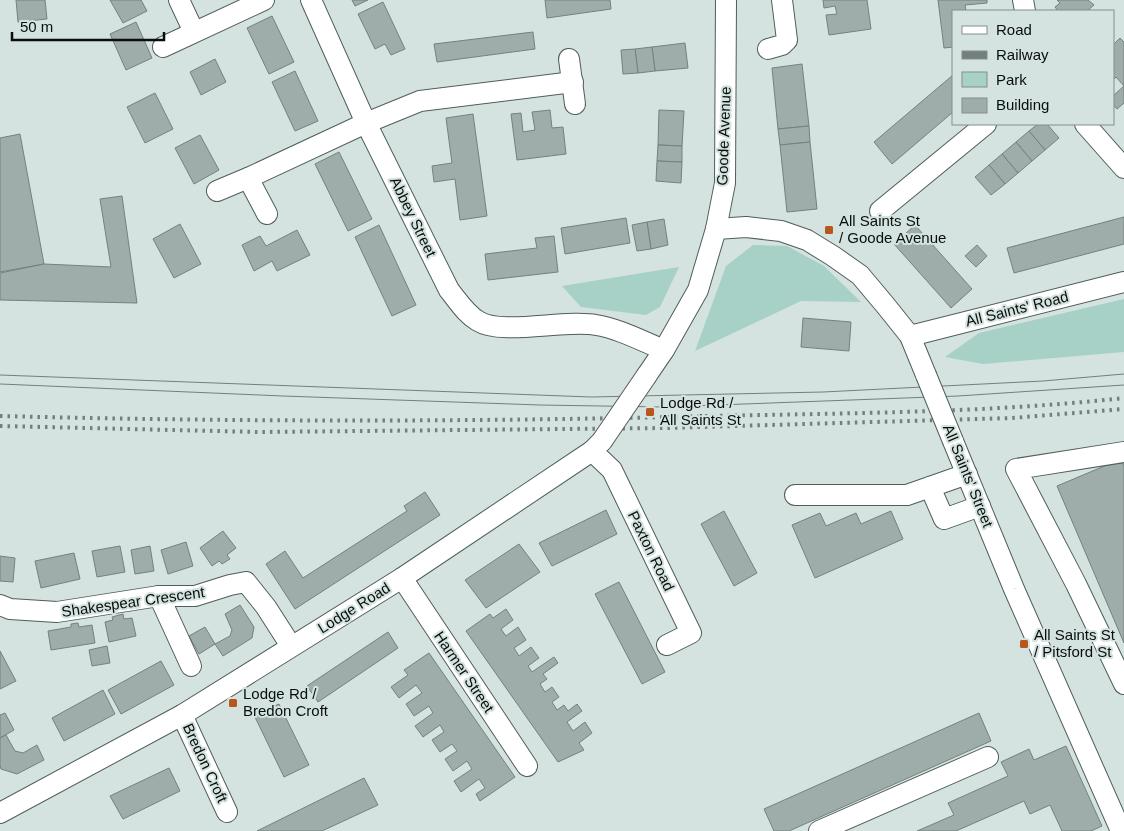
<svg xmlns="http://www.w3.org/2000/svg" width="1124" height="831" font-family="Helvetica,sans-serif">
<rect width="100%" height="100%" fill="#d4e3df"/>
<!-- green -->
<g fill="#a7d0c6">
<polygon points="753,245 787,246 824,266 861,302 801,301 695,351 726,266"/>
<polygon points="679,267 660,307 646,315 581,307 562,286"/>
<polygon points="1124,299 1124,352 983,364 945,357 979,333"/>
</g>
<!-- building -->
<g fill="#9fadaa" stroke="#74817e">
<polygon points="16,0 45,0 47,19 18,22"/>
<polygon points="110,0 141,0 147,11 123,23"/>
<polygon points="352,0 368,0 355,6"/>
<polygon points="545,0 610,0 611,9 547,18"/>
<polygon points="823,0 867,0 871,29 829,35 826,15 837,14 835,6 824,8"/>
<polygon points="938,0 987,0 987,3 965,5 966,11 953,11 953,47 944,48"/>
<polygon points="1057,0 1088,0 1094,5 1087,11 1058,11 1055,7 1060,3"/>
<polygon points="383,2 405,49 391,55 385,44 375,49 358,14"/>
<polygon points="272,16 294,62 269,74 247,28"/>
<polygon points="136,22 152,58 126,70 110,34"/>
<polygon points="533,32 535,49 437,62 434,44"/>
<polygon points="1120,38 1124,42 1124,103 1117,109 1113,104 1113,96 1124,86 1116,77 1113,80 1113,45"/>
<polygon points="685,43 688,68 655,71 652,47"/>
<polygon points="652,47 655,71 638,73 635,49"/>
<polygon points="635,49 638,73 623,74 621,50"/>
<polygon points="215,59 226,82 201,95 190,72"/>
<polygon points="802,64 809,126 778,129 772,68"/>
<polygon points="295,71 318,121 295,131 272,82"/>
<polygon points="953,75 953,112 892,164 874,142"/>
<polygon points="155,93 173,129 145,143 127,107"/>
<polygon points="550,110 552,128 563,127 566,154 517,160 511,114 521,113 523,132 535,130 532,112"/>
<polygon points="659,110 684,111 682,146 658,145"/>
<polygon points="473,114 487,216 460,220 455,179 434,182 432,166 452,163 446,118"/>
<polygon points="1038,124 1047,124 1059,138 1045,150 1029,131"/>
<polygon points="809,126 810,142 780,145 778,129"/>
<polygon points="1029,131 1045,150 1032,161 1016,142"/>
<polygon points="20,134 44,264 0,272 0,138"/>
<polygon points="200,135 219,170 194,184 175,148"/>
<polygon points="810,142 817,209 787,212 780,145"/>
<polygon points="1016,142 1032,161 1018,173 1002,154"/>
<polygon points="658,145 682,146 682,162 657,161"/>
<polygon points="339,152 372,219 348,231 315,164"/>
<polygon points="1002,154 1018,173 1005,184 989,165"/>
<polygon points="657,161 682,162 681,183 656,181"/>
<polygon points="989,165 1005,184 991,195 975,177"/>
<polygon points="122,196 137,303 0,300 0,273 44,264 111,267 100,199"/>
<polygon points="1124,217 1124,244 1014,273 1007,248"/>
<polygon points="626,218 630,243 565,254 561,228"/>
<polygon points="664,219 668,245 651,249 647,222"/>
<polygon points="647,222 651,249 637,251 632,225"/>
<polygon points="180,224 201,264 174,278 153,239"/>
<polygon points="379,225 416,305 392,316 355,237"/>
<polygon points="915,225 972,289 951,308 894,244"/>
<polygon points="297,230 310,255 277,271 272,261 254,271 242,245 260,236 266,246"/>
<polygon points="554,236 558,272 488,280 485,254 537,248 535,238"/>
<polygon points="977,245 987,256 976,267 965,256"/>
<polygon points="803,318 851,322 849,351 801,347"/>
<polygon points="1121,459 1124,466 1124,643 1057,486"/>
<polygon points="425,492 440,515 295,609 266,564 285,551 303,578 407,511 404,506"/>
<polygon points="606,510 617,534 552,566 539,543"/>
<polygon points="724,511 757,573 734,586 701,524"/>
<polygon points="891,511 903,539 815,578 792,525 820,513 826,526 856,513 861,524"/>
<polygon points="223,531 236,548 227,555 230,559 222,564 219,561 212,566 200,548"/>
<polygon points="186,542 193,566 168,574 161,550"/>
<polygon points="519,544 540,572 486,608 465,580"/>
<polygon points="120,546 125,572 97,577 92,551"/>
<polygon points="150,546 154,571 135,574 131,550"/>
<polygon points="74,553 80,579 41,588 35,561"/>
<polygon points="0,556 15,558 13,582 0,581"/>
<polygon points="619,582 665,672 642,684 595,594"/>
<polygon points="240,605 254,627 252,638 223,656 215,644 230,636 232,630 225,614"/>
<polygon points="506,609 513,620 501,629 506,636 518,627 526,640 514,648 519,656 531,647 539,658 528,666 532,672 554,657 558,663 543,674 547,679 540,684 545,692 552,687 559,697 552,702 557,710 564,705 568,711 577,704 582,711 567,722 573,731 585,722 592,733 579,743 584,750 558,762 466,631 490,614 493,618"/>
<polygon points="123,614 124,619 132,618 136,636 109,642 105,622 113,620 112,617"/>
<polygon points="78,623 79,627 92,625 95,643 51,650 48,631 71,627 71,624"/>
<polygon points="205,627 215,644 199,654 189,636"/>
<polygon points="388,632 398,648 318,702 307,686"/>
<polygon points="107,646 110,663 92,666 89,650"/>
<polygon points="0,651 16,681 0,689"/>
<polygon points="429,653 515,777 480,801 476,794 485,788 479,779 461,792 454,781 472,769 467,761 453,771 445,759 457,751 452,744 440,752 432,740 444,732 440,725 423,737 415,726 433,713 429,706 414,716 406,704 422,693 416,685 399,698 391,687 408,675 404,670"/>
<polygon points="161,661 174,685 121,714 108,690"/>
<polygon points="103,690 115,714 64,741 52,718"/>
<polygon points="279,704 309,765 284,777 254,715"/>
<polygon points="5,713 14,730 0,738 0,715"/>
<polygon points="979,713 991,741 789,831 774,831 764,809"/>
<polygon points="6,735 15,751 23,753 37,745 44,760 17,774 1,769 0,766 0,738"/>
<polygon points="1066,746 1102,826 1091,831 1062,831 1050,805 1030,814 1024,801 956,831 917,831 954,815 948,803 1008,776 1001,762 1029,749 1034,760"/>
<polygon points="169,768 180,791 123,819 110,796"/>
<polygon points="364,778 378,805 322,831 257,831"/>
</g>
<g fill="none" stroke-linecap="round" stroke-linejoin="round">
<!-- minor casing -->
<g stroke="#505d5a" stroke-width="22">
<g id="minor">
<polyline points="179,0 194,32"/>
<path d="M311 0 366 123 449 290C458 301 466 314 478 321 502 336 565 319 596 325 620 329 642 341 664 350"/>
<polyline points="1023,0 1025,11"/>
<polyline points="163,47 264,0"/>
<polyline points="768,49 782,45 787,40 782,0"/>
<polyline points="569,59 575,104"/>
<polyline points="1085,124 1124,168"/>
<polyline points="248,178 267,214"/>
<polyline points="217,191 248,178 366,123 420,101 573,82"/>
<polyline points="880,211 986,124"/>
<polyline points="716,229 746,227 781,231 807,240 833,256 860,275 886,306 910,336 926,375"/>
<polyline points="910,336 1124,282"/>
<polyline points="647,375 664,350 698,290 716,229 725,183 726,0"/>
<polyline points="953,441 1014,589 1121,831"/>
<polyline points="592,451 612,470 691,633 667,645"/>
<polyline points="1124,452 1016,469 1076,584 1124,684"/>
<polyline points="930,487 944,519 980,506"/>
<polyline points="795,495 907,495 967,474"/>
<polyline points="402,578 527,766"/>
<polyline points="159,596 191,666"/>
<polyline points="0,605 10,609 57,612 159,596 195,596 230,585 246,582 266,607 291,646"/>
<polyline points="182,715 227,812"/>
<polyline points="0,813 182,715 402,578 592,451 602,441"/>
<polyline points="819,831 988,757"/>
</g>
</g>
<!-- minor -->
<use href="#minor" stroke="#fff" stroke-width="20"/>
<!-- tram -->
<g stroke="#747e7c" stroke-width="1">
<polyline points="0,375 591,397 823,392 1043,381 1124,374"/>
<polyline points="0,384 283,396 540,405 664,407 958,396 1124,385"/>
</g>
<!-- rail -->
<g stroke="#747e7c" stroke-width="4" stroke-dasharray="2.5 5" stroke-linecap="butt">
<path d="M0 416C237 422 475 422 712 416 849 413 987 413 1124 398"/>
<polyline points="0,426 259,432 666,428 1012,418 1124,409"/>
</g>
<!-- minor-bridge casing -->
<g stroke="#505d5a" stroke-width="22" stroke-linecap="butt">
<g id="minor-bridge">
<polyline points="926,375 953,441"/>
<polyline points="602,441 647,375"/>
</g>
</g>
<!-- minor-bridge -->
<use href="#minor-bridge" stroke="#fff" stroke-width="20"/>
</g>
<!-- markers -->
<g fill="#b9561d" stroke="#d4e3df" stroke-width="2">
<rect x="824" y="225" width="10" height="10" rx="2.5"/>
<rect x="645" y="407" width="10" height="10" rx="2.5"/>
<rect x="1019" y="639" width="10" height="10" rx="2.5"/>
<rect x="228" y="698" width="10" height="10" rx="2.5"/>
</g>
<g text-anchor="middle" stroke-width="4" stroke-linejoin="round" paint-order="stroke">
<!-- street labels -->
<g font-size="15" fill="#090e0d" stroke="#d4e3df">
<text transform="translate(724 136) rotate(-88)" y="5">Goode Avenue</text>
<text transform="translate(413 217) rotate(64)" y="5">Abbey Street</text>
<text transform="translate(1017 309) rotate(-14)" y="5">All Saints' Road</text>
<text transform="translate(968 476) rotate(68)" y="5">All Saints' Street</text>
<text transform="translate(651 551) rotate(64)" y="5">Paxton Road</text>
<text transform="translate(133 602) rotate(-8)" y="5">Shakespear Crescent</text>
<text transform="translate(354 608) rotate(-32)" y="5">Lodge Road</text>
<text transform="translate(464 672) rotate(56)" y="5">Harmer Street</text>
<text transform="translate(205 763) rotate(65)" y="5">Bredon Croft</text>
</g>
<!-- poi labels -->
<g font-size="15" fill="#090e0d" stroke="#d4e3df" text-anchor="start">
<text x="839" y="226">All Saints St<tspan x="839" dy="17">/ Goode Avenue</tspan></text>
<text x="660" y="408">Lodge Rd /<tspan x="660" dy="17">All Saints St</tspan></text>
<text x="1034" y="640">All Saints St<tspan x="1034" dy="17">/ Pitsford St</tspan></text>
<text x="243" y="699">Lodge Rd /<tspan x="243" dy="17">Bredon Croft</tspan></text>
</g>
</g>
<!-- legend -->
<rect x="952" y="10" width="162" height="115" fill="#d4e3df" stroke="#838e8b"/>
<rect x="962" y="26" width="25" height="8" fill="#ffffff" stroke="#838e8b"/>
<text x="996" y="35" font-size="15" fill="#090e0d">Road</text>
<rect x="962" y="51" width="25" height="8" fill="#747e7c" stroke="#838e8b"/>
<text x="996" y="60" font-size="15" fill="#090e0d">Railway</text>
<rect x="962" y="72" width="25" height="15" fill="#a7d0c6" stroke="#838e8b"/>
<text x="996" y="85" font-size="15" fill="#090e0d">Park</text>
<rect x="962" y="98" width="25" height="15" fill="#9fadaa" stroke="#838e8b"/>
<text x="996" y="110" font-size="15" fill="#090e0d">Building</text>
<!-- scale -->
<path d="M12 32v8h152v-8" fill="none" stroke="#090e0d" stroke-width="2.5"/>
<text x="20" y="32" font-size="15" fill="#090e0d" stroke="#d4e3df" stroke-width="4" paint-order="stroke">50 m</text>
</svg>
